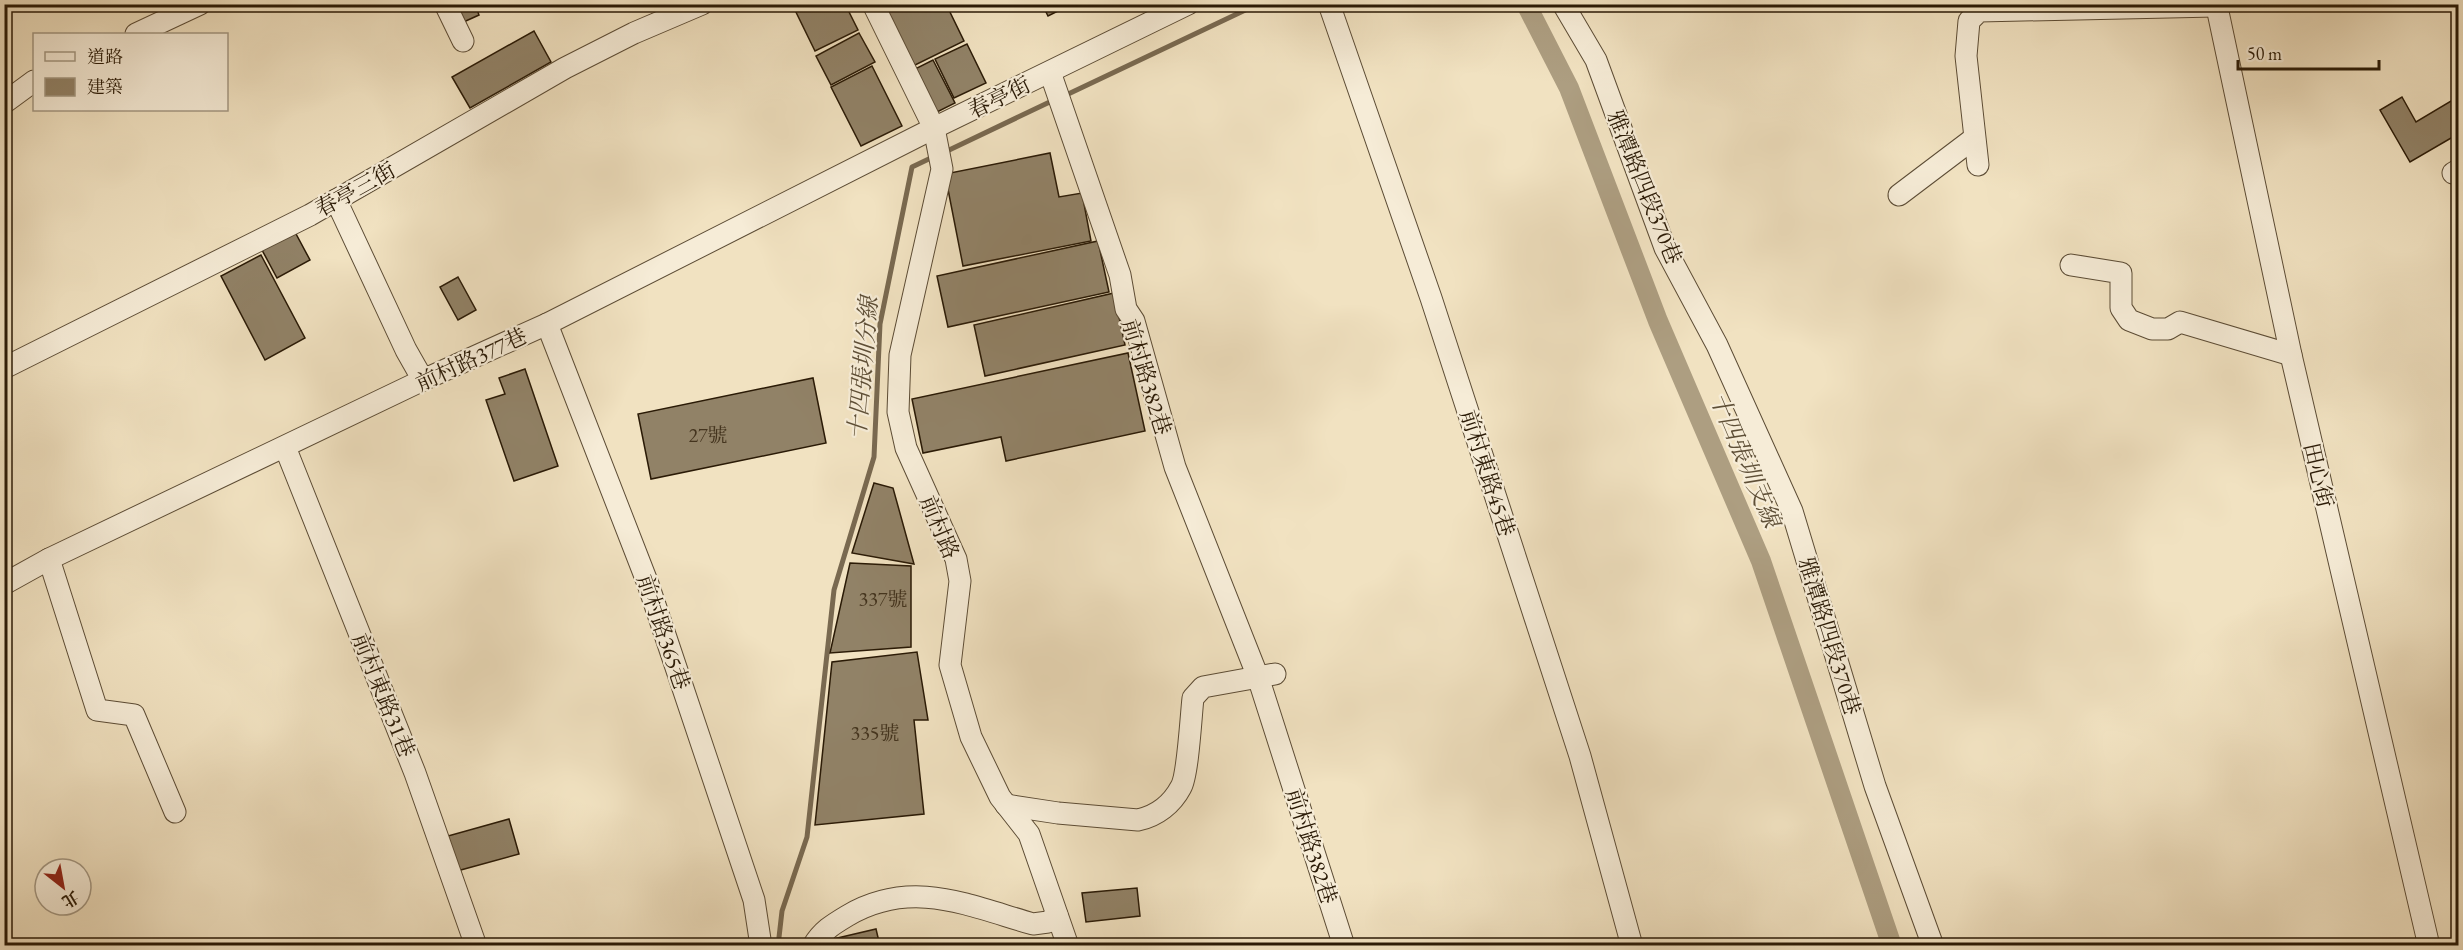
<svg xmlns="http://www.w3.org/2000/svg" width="2463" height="950" font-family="'EB Garamond','Noto Serif TC',serif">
<rect width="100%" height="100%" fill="#f1e2c1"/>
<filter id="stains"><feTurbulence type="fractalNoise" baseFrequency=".00333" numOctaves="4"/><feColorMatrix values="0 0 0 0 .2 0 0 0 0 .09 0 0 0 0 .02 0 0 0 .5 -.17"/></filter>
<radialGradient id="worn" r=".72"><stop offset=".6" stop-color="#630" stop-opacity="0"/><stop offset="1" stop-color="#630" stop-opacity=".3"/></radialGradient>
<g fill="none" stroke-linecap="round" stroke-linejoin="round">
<!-- stream -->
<g stroke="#796950" stroke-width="5">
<polyline points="1064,96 1258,4"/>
<polyline points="945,152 1056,99"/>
<polyline points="778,946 782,911 807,837 834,590 874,457 880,324 912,167 933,157"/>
</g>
<!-- canal -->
<polyline stroke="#ad9e81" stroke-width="20" points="1526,4 1569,88 1658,321 1761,561 1892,946"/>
</g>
<!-- building -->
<g fill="#918267" stroke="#2a1a06" stroke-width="1.5">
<polygon points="448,4 475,4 479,15 457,25"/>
<polygon points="792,4 845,4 858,30 815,51"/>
<polygon points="880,4 946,4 964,41 911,67"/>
<polygon points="1042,4 1072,4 1048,16"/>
<polygon points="534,31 551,62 470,108 452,77"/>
<polygon points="859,33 875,62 831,85 816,56"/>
<polygon points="967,44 986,83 954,98 935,59"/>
<polygon points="933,60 955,103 937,112 915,69"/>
<polygon points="872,66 902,126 861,146 831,87"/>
<polygon points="2402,97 2416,122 2456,98 2458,102 2458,134 2410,162 2380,110"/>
<polygon points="1050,153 1059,197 1082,193 1091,241 963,266 945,174"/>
<polygon points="295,232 310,260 277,278 262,250"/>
<polygon points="1098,241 1109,292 948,327 937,276"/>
<polygon points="261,255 305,338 265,360 221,276"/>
<polygon points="458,277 476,310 458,320 440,287"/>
<polygon points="1114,293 1125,345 985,376 974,325"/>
<polygon points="1128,353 1145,431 1006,461 1001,437 923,453 912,399"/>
<polygon points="525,369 558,466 514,481 486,400 505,394 499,378"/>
<polygon points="813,378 826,443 651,479 638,414"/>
<polygon points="874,483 893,488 914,564 852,553"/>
<polygon points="850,563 911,566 911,647 830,653"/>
<polygon points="917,652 928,720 914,720 924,814 815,825 832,662"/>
<polygon points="509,819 519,854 457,871 448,836"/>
<polygon points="1137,888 1140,916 1086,922 1082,893"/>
<polygon points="876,929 880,946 817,946 816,943"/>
</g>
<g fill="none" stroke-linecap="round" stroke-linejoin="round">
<!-- minor casing -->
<g stroke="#5c4c35" stroke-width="23">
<g id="minor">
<polyline points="445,4 463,41"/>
<polyline points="873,4 934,128 942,169 900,355 898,412 906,448 956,559 960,581 950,665 971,737 1000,797 1029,834 1068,946"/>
<polyline points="1329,4 1431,298 1580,756 1632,946"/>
<polyline points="1563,4 1596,60 1665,248 1717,345 1792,511 1875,786 1933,946"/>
<polyline points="2214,4 2218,12 2291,355 2429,946"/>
<polyline points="136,34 200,4"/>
<polyline points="1050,72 1120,275 1126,309 1134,321 1175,467 1258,677 1344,946"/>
<polyline points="4,103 34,81"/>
<polyline points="1978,165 1966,56 1969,21 1979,11 2215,6"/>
<polyline points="2453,173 2458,170"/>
<polyline points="1899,195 1973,139"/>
<polyline points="336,200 406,350 423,380"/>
<polyline points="2071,265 2121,273 2121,308 2129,320 2152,329 2168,329 2180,322 2291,355"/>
<polyline points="547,324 648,584 754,900 761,946"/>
<polyline points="4,368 310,215 565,68 634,33 702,4"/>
<polyline points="285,447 415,773 476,946"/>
<polyline points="49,559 97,710 134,715 175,812"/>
<polyline points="4,584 49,559 423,380 547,324 934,128 1188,4"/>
<path d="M1006 805 1058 813 1138 820C1157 816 1172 804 1181 787 1188 775 1191 715 1193 698L1203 687 1275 674"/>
<path d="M813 946C822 931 832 925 847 916 911 878 967 905 1033 924L1048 922 1057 915"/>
</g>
</g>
<!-- minor -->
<use href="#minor" stroke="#f6ecd7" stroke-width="21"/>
</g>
<g text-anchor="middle" stroke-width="4.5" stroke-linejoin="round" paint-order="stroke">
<!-- number labels -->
<g font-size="20" fill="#44341e">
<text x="708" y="442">27號</text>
<text x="883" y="606">337號</text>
<text x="875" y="740">335號</text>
</g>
<!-- street labels -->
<g font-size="22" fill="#2a1a06" stroke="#f6ecd7">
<text transform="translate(999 97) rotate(-26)" y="8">春亭街</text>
<text transform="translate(1645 187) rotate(68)" y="8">雅潭路四段370巷</text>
<text transform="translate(355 189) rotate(-29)" y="8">春亭三街</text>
<text transform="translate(471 359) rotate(-25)" y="8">前村路377巷</text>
<text transform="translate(1147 377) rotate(73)" y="8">前村路382巷</text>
<text transform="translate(1488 473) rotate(72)" y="8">前村東路45巷</text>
<text transform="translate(2319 475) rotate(77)" y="8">田心街</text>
<text transform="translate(940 527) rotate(67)" y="8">前村路</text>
<text transform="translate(664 632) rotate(71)" y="8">前村路365巷</text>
<text transform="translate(1830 636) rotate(73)" y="8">雅潭路四段370巷</text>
<text transform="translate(384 695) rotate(68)" y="8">前村東路31巷</text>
<text transform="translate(1312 846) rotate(72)" y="8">前村路382巷</text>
</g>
<!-- water labels -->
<g font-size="24" font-style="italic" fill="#5e4f37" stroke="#f6ecd7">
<text transform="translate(863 368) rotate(-85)" y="8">十四張圳分線</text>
<text transform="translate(1745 460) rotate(67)" y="8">十四張圳支線</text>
</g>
</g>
<!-- margin -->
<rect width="2463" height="950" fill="none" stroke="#f1e2c1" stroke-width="24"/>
<rect x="6" y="6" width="2451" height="938" fill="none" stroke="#2a1a06" stroke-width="3"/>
<rect x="12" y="12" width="2439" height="926" fill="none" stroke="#2a1a06" stroke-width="1.5"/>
<!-- legend -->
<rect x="33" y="33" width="195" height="78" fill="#f6ecd7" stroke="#a49883" stroke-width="1.5"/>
<rect x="45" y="52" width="30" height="9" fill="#f6ecd7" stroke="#a49883" stroke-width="1.5"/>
<text x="87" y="63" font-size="18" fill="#2a1a06">道路</text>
<rect x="45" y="78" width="30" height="18" fill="#918267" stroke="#a49883" stroke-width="1.5"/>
<text x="87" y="93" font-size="18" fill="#2a1a06">建築</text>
<!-- north arrow -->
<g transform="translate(63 887) rotate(149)"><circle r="28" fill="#f6ecd7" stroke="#a49883" stroke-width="1.5"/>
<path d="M0-4.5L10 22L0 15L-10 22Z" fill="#8f2418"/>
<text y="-9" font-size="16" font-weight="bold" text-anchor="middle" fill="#2a1a06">北</text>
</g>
<!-- scale -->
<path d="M2238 60v9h141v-9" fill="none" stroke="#2a1a06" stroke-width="3"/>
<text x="2247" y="60" font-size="18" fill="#2a1a06" stroke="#f6ecd7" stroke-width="4.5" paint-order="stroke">50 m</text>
<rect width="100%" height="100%" filter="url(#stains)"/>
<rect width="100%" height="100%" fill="url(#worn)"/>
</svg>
